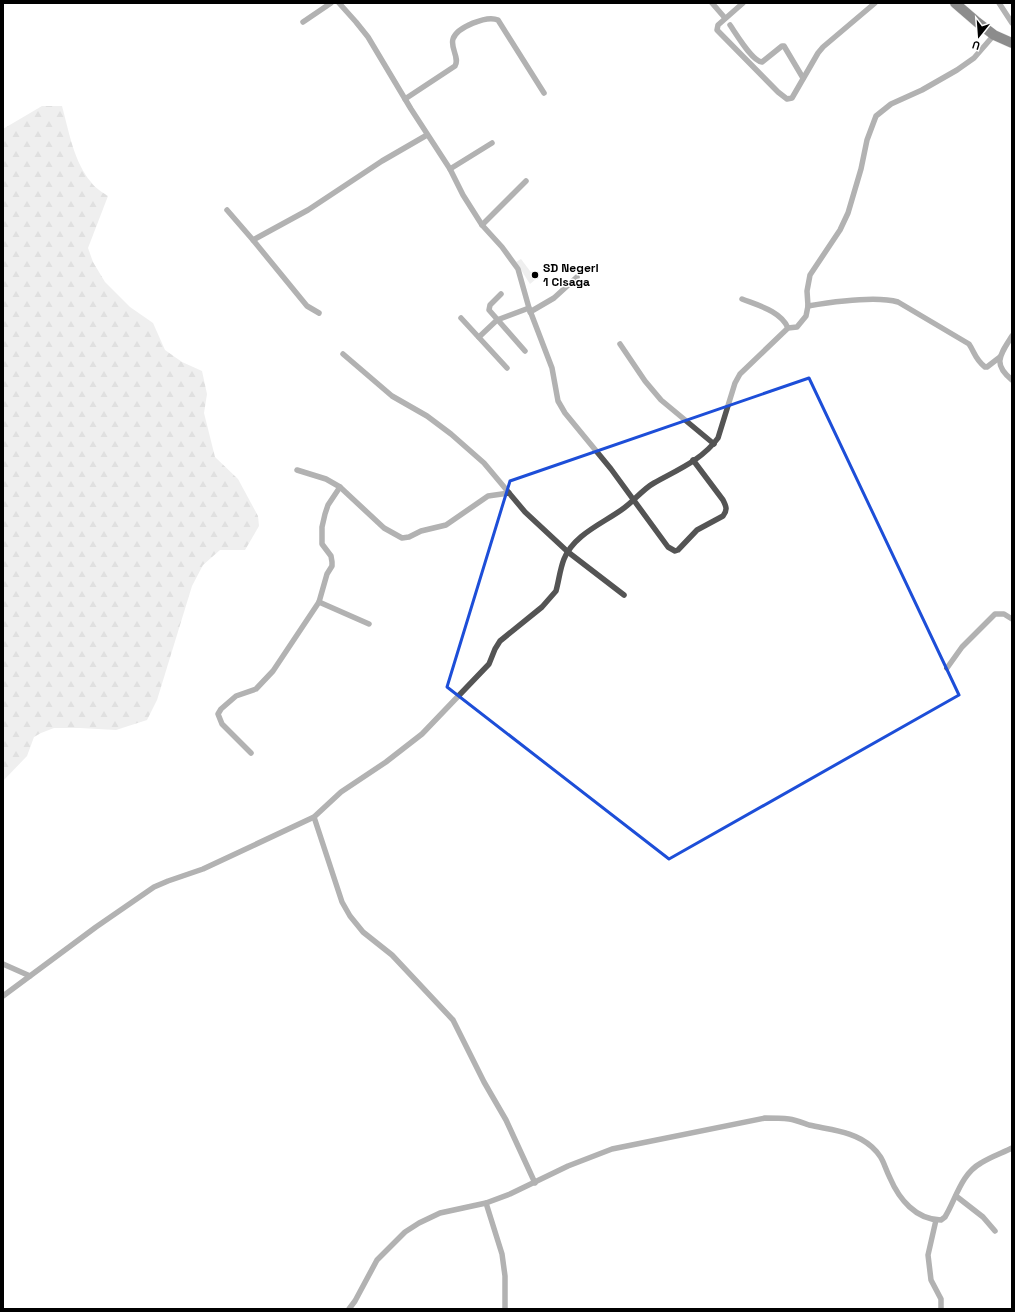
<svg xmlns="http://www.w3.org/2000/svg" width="1015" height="1312" font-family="'Space Grotesk',sans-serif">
<defs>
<pattern id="forest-firs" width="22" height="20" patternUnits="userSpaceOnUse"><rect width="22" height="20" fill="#dbdbdb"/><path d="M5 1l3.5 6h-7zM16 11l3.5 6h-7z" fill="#bababa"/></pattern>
</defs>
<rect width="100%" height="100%" fill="#fff"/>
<!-- forest -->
<path fill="url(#forest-firs)" d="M42 106H62C69 132 74 162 91 182 95 188 102 192 108 196L88 248 93 262 105 282 130 307 153 323 165 350 182 362 202 371 207 394 204 413 215 457 238 479 258 516 259 526 245 550H220L203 565 192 586 157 700 147 720 116 730 80 728H54L41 733 34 737 27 756 3 781V129Z"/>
<!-- garden -->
<polygon fill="#dbdbdb" points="521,259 536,279 530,284 516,262"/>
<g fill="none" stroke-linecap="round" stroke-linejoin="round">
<!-- highway casing -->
<g stroke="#dbdbdb" stroke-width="11">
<polyline id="highway" points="955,3 977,22 994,35 1012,43"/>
</g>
<!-- street -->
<g stroke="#545454" stroke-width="5.5">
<path d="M339 3 356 22 368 37 411 109 450 169 463 195 482 225 502 247 518 269 529 308 552 368 558 401 565 413 611 469 668 547 675 551 678 550 697 530 723 516C728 510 726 506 723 500L693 460"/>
<polyline points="712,3 725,18"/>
<polyline points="743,3 718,25 717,30 778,92 787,99 792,98 818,53 823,47 875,3"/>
<polyline points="999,3 1012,23"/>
<polyline points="303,22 331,3"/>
<path d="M730 25C737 35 752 61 762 62L782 46H784L803 78"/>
<path d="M405 99 455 66C460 58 450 48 453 39 457 27 487 15 498 20L544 93"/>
<polyline points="450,169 492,143"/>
<polyline points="227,210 253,240 307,306 319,313"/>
<polyline points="482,225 526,181"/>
<polyline points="253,240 308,210 382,161 427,135"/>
<polyline points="501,294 490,305 489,310 525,351"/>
<path d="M742 299C757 305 781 311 788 328"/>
<path d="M808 306C832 302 877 296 898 302L969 344C975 353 975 359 985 367H987L1000 357"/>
<polyline points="530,312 554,298 577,277"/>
<polyline points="461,318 507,368"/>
<path d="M1012 336C1000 355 992 364 1012 380"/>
<polyline points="479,337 497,320 529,308"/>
<polyline points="620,344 645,381 661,400 714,444"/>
<polyline points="343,354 392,396 427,416 451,434 484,463 525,512 568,552 624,595"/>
<polyline points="297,470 326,479 340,487 384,528 402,538 409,537 421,531 446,525 488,496 509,493"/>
<polyline points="340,487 328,505 325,514 322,527 322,544 331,556 332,562 332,566 327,574 319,602 369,624"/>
<polyline points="947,668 962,647 995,614 1004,614 1012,619"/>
<polyline points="251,753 222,724 218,714 221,709 236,696 256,689 273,671 319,602"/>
<polyline points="314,817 342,902 350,916 363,932 392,955 453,1020 484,1082 506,1120 535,1183"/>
<polyline points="3,964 30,976"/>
<path d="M3 996 96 927 154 887 168 881 203 869 314 817 341 792 386 762 422 734 489 664 495 649 500 641 542 607 556 591C559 580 560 569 564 559 574 534 604 523 624 508 634 501 643 489 654 483 677 470 702 460 718 438L735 383 740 374 788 328 797 327 806 316 808 306 807 291 810 275 840 230 848 213 861 169 867 140 876 116 891 104 922 90 957 70 974 58 994 35"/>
<polyline points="956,1196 983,1217 995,1231"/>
<polyline points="486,1203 502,1254 505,1276 505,1309"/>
<polyline points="936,1220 928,1255 931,1280 941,1299 941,1309"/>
<path d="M349 1309 355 1301 377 1260 405 1232 419 1223 440 1213 486 1203 510 1194 568 1166 612 1149 765 1118C773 1118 781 1118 789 1119 796 1120 803 1123 809 1125 830 1130 855 1131 872 1147 884 1158 883 1164 890 1178 899 1199 916 1220 941 1220L945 1217C956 1199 961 1174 981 1163 990 1157 1002 1153 1012 1148"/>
</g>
<!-- highway -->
<use href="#highway" stroke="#000" stroke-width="10"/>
</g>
<!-- marked area -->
<path d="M0 0H1015V1312H0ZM809 378 959 695 669 859 447 687 510 481Z" fill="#fff" fill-opacity=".55" fill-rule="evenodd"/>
<path fill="none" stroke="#1d4ed8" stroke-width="3" stroke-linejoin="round" d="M809 378 959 695 669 859 447 687 510 481Z"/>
<!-- markers -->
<circle fill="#000" stroke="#fff" stroke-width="1.5" cx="535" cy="275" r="4"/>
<g text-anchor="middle" stroke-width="3" stroke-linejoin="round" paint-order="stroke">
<!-- poi labels -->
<g font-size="12" font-weight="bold" fill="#000" stroke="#fff" text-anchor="start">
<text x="543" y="272">SD Negeri<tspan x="543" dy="14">1 Cisaga</tspan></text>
</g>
</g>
<!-- border -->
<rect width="1015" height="1312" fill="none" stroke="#000000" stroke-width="8"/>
<!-- north arrow -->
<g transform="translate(979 36) rotate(197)" stroke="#ffffff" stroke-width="3" paint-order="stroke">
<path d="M0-3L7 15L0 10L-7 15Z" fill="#000000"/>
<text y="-6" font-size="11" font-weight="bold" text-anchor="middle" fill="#000000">U</text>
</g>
</svg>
